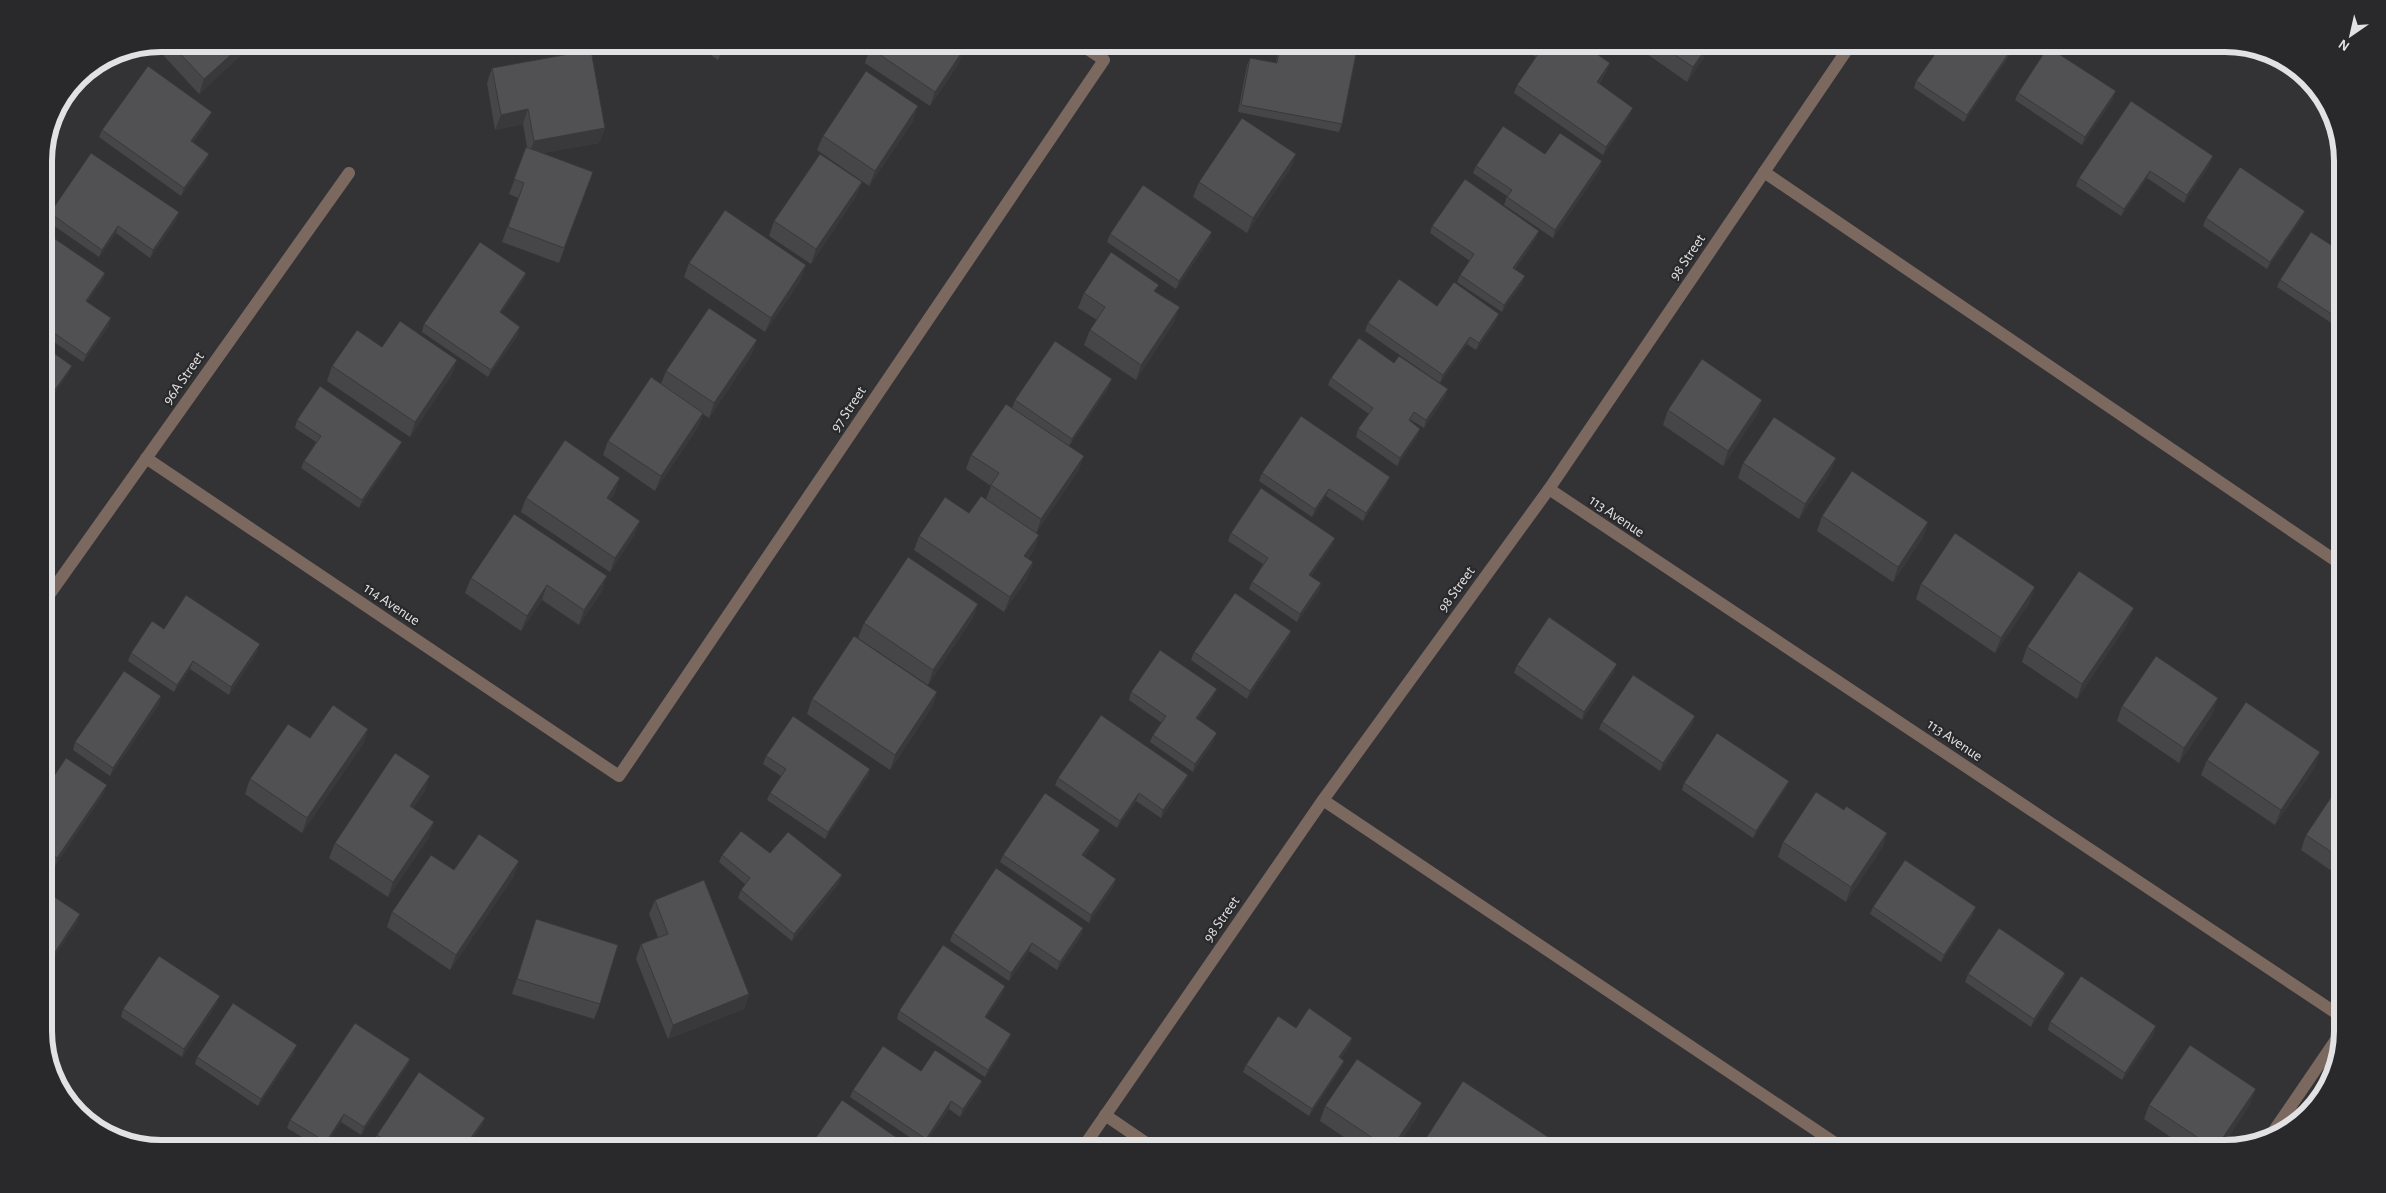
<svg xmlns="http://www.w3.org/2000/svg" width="2386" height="1193" font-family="'Alegreya Sans',sans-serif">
<rect width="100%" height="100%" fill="#333336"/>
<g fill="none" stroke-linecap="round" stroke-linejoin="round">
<!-- minor -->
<g stroke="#7b695f" stroke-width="12">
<polyline points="1764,172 2342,565"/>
<polyline points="146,458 619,776 1104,60 1080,44"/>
<polyline points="1549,489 2342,1017"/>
<polyline points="44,602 349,173"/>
<polyline points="1323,800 1844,1149"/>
<polyline points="1105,1115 1155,1149"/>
<polyline points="93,1123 116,1139"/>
<polyline points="2271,1135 2342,1031"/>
<polyline points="1082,1149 1323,800 1549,489 1851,44"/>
</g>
</g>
<!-- wall -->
<g fill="#464648">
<polygon points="161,44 253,44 199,94 154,45"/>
<polygon points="695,44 729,44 718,60"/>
<polygon points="1279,44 1358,44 1342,124 1339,132 1238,112 1247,65 1250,58 1276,63"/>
<polygon points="1527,44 1582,44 1607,71 1599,84 1630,115 1603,155 1514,93 1517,85 1536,57 1525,50"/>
<polygon points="1642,44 1713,44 1687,82 1640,49"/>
<polygon points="870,48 959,63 930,106 865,63"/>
<polygon points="2013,50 1964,122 1914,88 1916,81"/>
<polygon points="492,68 605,128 599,143 543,153 593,172 559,263 502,242 518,198 509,194 527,147 523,124 495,130 487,83"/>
<polygon points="2018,93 2113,99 2082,145 2015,100"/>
<polygon points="209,120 193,142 209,154 206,161 181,196 99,137 102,130"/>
<polygon points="913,121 869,186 817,150 823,136"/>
<polygon points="1296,154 1290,169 1247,233 1193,197 1199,182"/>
<polygon points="1545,154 1600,169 1553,238 1504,205 1507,196 1473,173 1476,166"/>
<polygon points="2210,164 2184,203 2147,178 2121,216 2076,186 2079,178"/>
<polygon points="862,182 856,196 811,264 769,236 774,221"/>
<polygon points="179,212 176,220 150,258 116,233 99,257 47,221 50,213"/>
<polygon points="2206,218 2302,218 2267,269 2203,226"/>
<polygon points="1432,226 1539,231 1536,238 1515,269 1525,276 1522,283 1502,312 1457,282 1460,275 1470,261 1430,233"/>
<polygon points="44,233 105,273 102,281 87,302 109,326 83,362 44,335"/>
<polygon points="1110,234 1210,239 1176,289 1107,242"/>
<polygon points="2342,252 2342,330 2277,287 2280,280"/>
<polygon points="689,263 801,280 765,332 684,277"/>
<polygon points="526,273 523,281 501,313 518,335 488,377 422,332 424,324"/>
<polygon points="1156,292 1174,322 1136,380 1084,345 1090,330 1097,320 1078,308 1084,293"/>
<polygon points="1496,322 1476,350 1467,344 1440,383 1365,331 1368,323"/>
<polygon points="757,340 751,355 709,418 703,414 698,427 655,491 603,455 608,441 661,384 666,371"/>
<polygon points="382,347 457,360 452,374 410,437 327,381 332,366"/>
<polygon points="1394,363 1448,389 1445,397 1424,428 1411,420 1410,421 1420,429 1417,436 1397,466 1356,437 1358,429 1369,414 1328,385 1331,378"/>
<polygon points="1109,387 1069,446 1084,456 1078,471 1036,533 1039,535 1034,550 1028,559 1033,562 1028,577 1004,612 914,550 919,536 969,513 986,499 991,486 966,469 971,455 1012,408 1015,400"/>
<polygon points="1762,400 1757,414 1723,466 1663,425 1668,410"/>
<polygon points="297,420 399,449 359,508 301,468 304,461 316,442 295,428"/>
<polygon points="1836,458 1830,473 1799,519 1738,478 1743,463"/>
<polygon points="1262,473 1387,484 1363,521 1326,496 1312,517 1259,481"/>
<polygon points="615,493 610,500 640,521 634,535 610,572 521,512 526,498"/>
<polygon points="1822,516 1928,522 1923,537 1893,582 1817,531"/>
<polygon points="1231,533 1335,538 1332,545 1311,576 1321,583 1319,591 1297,622 1249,589 1252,582 1263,564 1228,541"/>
<polygon points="471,578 602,591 579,625 542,600 521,631 465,593"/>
<polygon points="1921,584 2030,602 1995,653 1916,599"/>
<polygon points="978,604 972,619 928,685 858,638 864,623"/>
<polygon points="2128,623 2077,699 2022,662 2027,647"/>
<polygon points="164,629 257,652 229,695 190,669 174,692 128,661 131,653"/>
<polygon points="1291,631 1288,639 1247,699 1191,660 1194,652"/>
<polygon points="1517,665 1614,672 1582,720 1514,673"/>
<polygon points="937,692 932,707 890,770 807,714 812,699"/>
<polygon points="1131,692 1214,696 1198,719 1214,740 1193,772 1150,742 1153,735 1162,723 1129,700"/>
<polygon points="161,696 159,704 110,776 73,750 75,742"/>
<polygon points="2122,706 2213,713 2179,763 2117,721"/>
<polygon points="1695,716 1692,724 1660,771 1599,729 1602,722"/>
<polygon points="368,729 363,744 302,833 245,794 250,779 310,738"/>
<polygon points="766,756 870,769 868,776 825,839 767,800 770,793 781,776 763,764"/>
<polygon points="2207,760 2315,767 2275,825 2201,775"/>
<polygon points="1058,778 1185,782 1161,818 1136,801 1117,828 1055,785"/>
<polygon points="1789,781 1786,788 1753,838 1682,790 1684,783"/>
<polygon points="2342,781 2342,878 2301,850 2306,835"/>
<polygon points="44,791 104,793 55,866 44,859"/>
<polygon points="425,791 413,808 429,837 388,897 329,858 335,843"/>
<polygon points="1844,810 1887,833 1882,848 1846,902 1778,857 1783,842"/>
<polygon points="1100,830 1097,838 1084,857 1116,879 1113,887 1089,923 1000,862 1003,855"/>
<polygon points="722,855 839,883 792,941 738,898 741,890 745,884 719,862"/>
<polygon points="454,870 514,876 450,970 387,927 392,912"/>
<polygon points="655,900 749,994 744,1009 668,1039 636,959 641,944 658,937 649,914"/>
<polygon points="1873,907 1973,915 1941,962 1870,914"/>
<polygon points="536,919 600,1004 594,1019 512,994"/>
<polygon points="1083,928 1081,936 1057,970 1029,951 1009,981 950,941 953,933"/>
<polygon points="2065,973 2063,980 2031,1027 1965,982 1968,974"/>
<polygon points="1005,986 1002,994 986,1018 1008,1042 985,1077 897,1019 899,1011"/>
<polygon points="217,1003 182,1057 121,1017 123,1009"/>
<polygon points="2050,1022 2154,1034 2122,1080 2048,1030"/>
<polygon points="1296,1028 1352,1038 1350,1045 1341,1058 1344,1061 1341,1068 1309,1116 1243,1072 1246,1065"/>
<polygon points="294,1053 258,1106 195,1064 197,1057"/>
<polygon points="410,1059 407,1066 361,1135 341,1122 323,1149 322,1149 287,1128 290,1120"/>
<polygon points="921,1071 982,1081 979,1089 960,1117 949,1109 923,1146 850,1097 853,1090"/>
<polygon points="1422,1103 1417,1117 1395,1149 1362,1149 1320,1121 1325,1106"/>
<polygon points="2250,1104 2220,1149 2188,1149 2144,1119 2149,1105"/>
<polygon points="485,1118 482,1125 465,1149 384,1149 374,1142 377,1135"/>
</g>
<!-- shaded-wall -->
<g fill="#39393b">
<polygon points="243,44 253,44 199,94 204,79"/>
<polygon points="724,44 729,44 718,60 724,45"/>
<polygon points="1709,44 1713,44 1687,82 1693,67"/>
<polygon points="2016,44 2013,50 1964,122 1967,115"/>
<polygon points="964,49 959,63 930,106 935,92"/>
<polygon points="1610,63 1607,71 1594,90 1597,82"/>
<polygon points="2116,91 2113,99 2082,145 2085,137"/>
<polygon points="918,106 913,121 869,186 875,171"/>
<polygon points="1633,108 1630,115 1603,155 1606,147"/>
<polygon points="528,109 523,124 495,130 501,115"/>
<polygon points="212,112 209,120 188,148 191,141"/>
<polygon points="605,128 599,143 528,156 534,141"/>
<polygon points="209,154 206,161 181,196 184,188"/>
<polygon points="1296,154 1290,169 1247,233 1253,218"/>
<polygon points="2213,156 2210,164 2184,203 2187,195"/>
<polygon points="1602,161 1600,169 1553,238 1555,230"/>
<polygon points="2150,171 2147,178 2121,216 2124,209"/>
<polygon points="862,182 856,196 811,264 816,249"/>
<polygon points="2305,211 2302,218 2267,269 2270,262"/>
<polygon points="179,212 176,220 150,258 153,250"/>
<polygon points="118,226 116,233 99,257 102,250"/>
<polygon points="1539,231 1536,238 1510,275 1513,268"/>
<polygon points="1212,232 1210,239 1176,289 1179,281"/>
<polygon points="806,265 801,280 765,332 771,318"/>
<polygon points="105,273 102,281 83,309 86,301"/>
<polygon points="526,273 523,281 497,320 500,312"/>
<polygon points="1525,276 1522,283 1502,312 1504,305"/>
<polygon points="1180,307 1174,322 1136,380 1141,365"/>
<polygon points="1499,314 1496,322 1476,350 1479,343"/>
<polygon points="111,318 109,326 83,362 86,355"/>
<polygon points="520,327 518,335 488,377 491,370"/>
<polygon points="1470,337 1467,344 1440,383 1443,375"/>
<polygon points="757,340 751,355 709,418 714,403"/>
<polygon points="457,360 452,374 410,437 415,422"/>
<polygon points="72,366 69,373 44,409 44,405"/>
<polygon points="1112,379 1109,387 1069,447 1072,439"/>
<polygon points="1448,389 1445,397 1424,428 1426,420"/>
<polygon points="1762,400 1757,414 1723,466 1728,451"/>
<polygon points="703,413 698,427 655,491 661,476"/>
<polygon points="1420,429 1417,436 1397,466 1400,458"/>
<polygon points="402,442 399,449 359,508 362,500"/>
<polygon points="1084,456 1078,471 1036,534 1041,519"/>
<polygon points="1836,458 1830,473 1799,519 1805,504"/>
<polygon points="1390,477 1387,484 1363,521 1366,513"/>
<polygon points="620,478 615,493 601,513 607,498"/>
<polygon points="1329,489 1326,496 1312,517 1315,509"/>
<polygon points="640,521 634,535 610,572 615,558"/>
<polygon points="1928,522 1923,537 1893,582 1898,567"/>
<polygon points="1039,535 1034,550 1019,571 1024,556"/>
<polygon points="1335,538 1332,545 1307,583 1309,575"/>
<polygon points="1033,562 1028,577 1004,612 1010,597"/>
<polygon points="607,576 602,591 579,625 584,610"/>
<polygon points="1321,583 1319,591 1297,622 1300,614"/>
<polygon points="547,585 542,600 521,631 527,616"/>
<polygon points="2035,587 2030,602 1995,653 2001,638"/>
<polygon points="978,604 972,619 928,685 933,670"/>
<polygon points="2134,608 2128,623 2077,699 2082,684"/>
<polygon points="1291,631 1288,639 1247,699 1250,691"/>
<polygon points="260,644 257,652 229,695 231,687"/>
<polygon points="193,661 190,669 174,692 177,685"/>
<polygon points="1617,664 1614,672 1582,720 1584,712"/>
<polygon points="1217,689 1214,696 1193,726 1196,718"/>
<polygon points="937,692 932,707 890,770 895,755"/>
<polygon points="161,696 159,704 110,776 113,768"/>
<polygon points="2218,698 2213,713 2179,763 2184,748"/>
<polygon points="1695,716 1692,724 1660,771 1663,763"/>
<polygon points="368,729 363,744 302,833 307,818"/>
<polygon points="1217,733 1214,740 1193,772 1195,764"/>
<polygon points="2320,752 2315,767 2275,825 2281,810"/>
<polygon points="870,769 868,776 825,839 828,832"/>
<polygon points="1188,775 1185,782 1161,818 1163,810"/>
<polygon points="430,776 425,791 405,821 410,806"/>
<polygon points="1789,781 1786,788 1753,838 1756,831"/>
<polygon points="107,785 104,793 55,866 57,858"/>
<polygon points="1139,793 1136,801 1117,828 1120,821"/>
<polygon points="434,822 429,837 388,897 393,882"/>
<polygon points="1100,830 1097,838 1080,863 1082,855"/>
<polygon points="1887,833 1882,848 1846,902 1851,887"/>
<polygon points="519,861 514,876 450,970 456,955"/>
<polygon points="842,875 839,883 792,941 794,934"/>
<polygon points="1116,879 1113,887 1089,923 1091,915"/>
<polygon points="1976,907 1973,915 1941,962 1944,955"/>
<polygon points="80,914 78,922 44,972 44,969"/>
<polygon points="1083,928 1081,936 1057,970 1060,962"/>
<polygon points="1032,943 1029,951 1009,981 1011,973"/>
<polygon points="2065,973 2063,980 2031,1027 2034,1019"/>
<polygon points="1005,986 1002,994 982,1025 985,1017"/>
<polygon points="749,994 744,1009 668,1039 673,1025"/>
<polygon points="220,996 217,1003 182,1057 184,1049"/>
<polygon points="2156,1026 2154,1034 2122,1080 2125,1073"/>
<polygon points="1011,1034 1008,1042 985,1077 988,1070"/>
<polygon points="1352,1038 1350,1045 1336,1065 1339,1057"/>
<polygon points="297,1045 294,1053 258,1106 261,1099"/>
<polygon points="410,1059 407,1066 361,1135 364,1127"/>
<polygon points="1344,1061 1341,1068 1309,1116 1312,1109"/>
<polygon points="982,1081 979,1089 960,1117 963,1109"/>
<polygon points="2256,1089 2250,1104 2220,1149 2215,1149"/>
<polygon points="951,1101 949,1109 923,1146 926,1139"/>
<polygon points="1422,1103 1417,1117 1395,1149 1391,1149"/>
<polygon points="344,1114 341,1122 323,1149 326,1142"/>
<polygon points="485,1118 482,1125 465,1149 463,1149"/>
<polygon points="1548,1137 1545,1145 1542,1149 1540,1149"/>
</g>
<!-- building -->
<g fill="#515154" stroke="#39393b">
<polygon points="171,44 243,44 204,79"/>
<polygon points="873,44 957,44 964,49 935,92 870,48"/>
<polygon points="1281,44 1358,44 1342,124 1241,105 1250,58 1277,63"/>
<polygon points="1530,44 1582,44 1610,63 1597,82 1633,108 1606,147 1517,85 1540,51"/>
<polygon points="1659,44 1709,44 1693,67"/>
<polygon points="1942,44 2015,44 1967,115 1916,81"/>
<polygon points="2048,47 2116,91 2085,137 2018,93"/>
<polygon points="591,50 605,128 534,141 528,109 501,115 492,68"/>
<polygon points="148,66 212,112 191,141 209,154 184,188 102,130"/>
<polygon points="866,71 918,106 875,171 823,136"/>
<polygon points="2131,101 2213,156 2187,195 2150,171 2124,209 2079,178"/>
<polygon points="1242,118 1296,154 1253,218 1199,182"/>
<polygon points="1503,126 1545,154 1560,133 1602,161 1555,230 1507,197 1512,190 1476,166"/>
<polygon points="526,147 593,172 564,248 508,227 524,183 514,179"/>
<polygon points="91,153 179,212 153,250 118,226 102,250 50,213"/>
<polygon points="820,154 862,182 816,249 774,221"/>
<polygon points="2240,167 2305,211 2270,262 2206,218"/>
<polygon points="1465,179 1539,231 1513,268 1525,276 1504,305 1460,275 1474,254 1432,226"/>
<polygon points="1143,185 1212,232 1179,281 1110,234"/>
<polygon points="725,210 806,265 771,318 689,263"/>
<polygon points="45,232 105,273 86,301 111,318 86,355 44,326 44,233"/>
<polygon points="2311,232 2342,252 2342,321 2280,280"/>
<polygon points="480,242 526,273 500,312 520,327 491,370 424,324"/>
<polygon points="1111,252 1159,285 1154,291 1180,307 1141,365 1090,330 1105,307 1084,293"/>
<polygon points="1399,279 1437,306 1454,282 1499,314 1479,343 1470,337 1443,375 1368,323"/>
<polygon points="709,308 757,340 714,403 666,371"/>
<polygon points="400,321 457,360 415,422 332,366 357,330 382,347"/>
<polygon points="1359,338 1394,363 1399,356 1448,389 1426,420 1414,412 1409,420 1420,429 1400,458 1358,429 1373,408 1331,378"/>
<polygon points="1055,341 1112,379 1072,439 1015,400"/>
<polygon points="44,346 72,366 44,405"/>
<polygon points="1702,359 1762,400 1728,451 1668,410"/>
<polygon points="651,377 703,413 661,476 608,441"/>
<polygon points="320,386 402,442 362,500 304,461 321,436 297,420"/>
<polygon points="1006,404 1084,456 1041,519 991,485 999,473 971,455"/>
<polygon points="1301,416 1390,477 1366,513 1329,489 1315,509 1262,473"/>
<polygon points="1774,417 1836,458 1805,504 1743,463"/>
<polygon points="565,440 620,478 607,498 640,521 615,558 526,498"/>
<polygon points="1852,471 1928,522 1898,567 1822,516"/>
<polygon points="1261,488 1335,538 1309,575 1321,583 1300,614 1252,582 1268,558 1231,533"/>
<polygon points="981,496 1039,535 1024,556 1033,562 1010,597 919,536 945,497 969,513"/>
<polygon points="514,514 607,576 584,610 547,585 527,616 471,578"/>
<polygon points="1955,533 2035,587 2001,638 1921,584"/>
<polygon points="908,557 978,604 933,670 864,623"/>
<polygon points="2079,571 2134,608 2082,684 2027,647"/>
<polygon points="1235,593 1291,631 1250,691 1194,652"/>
<polygon points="186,595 260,644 231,687 193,661 177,685 131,653 152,621 164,629"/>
<polygon points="1549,617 1617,664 1584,712 1517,665"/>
<polygon points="854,636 937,692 895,755 812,699"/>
<polygon points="1160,650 1217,689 1196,718 1217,733 1195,764 1153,735 1166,716 1131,692"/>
<polygon points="2156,656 2218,698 2184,748 2122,706"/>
<polygon points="124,671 161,696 113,768 75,742"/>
<polygon points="1633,675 1695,716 1663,763 1602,722"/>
<polygon points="2246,702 2320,752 2281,810 2207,760"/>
<polygon points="333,705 368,729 307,818 250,779 288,724 310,738"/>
<polygon points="1101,715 1188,775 1163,810 1139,793 1120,821 1058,778"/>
<polygon points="793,716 870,769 828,832 770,793 786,769 766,756"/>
<polygon points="1717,733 1789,781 1756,831 1684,783"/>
<polygon points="395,753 430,776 410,806 434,822 393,882 335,843"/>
<polygon points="66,758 107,785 57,858 44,849 44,791"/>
<polygon points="2342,781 2342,859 2306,835"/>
<polygon points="1816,792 1844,810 1846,806 1887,833 1851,887 1783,842"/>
<polygon points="1045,793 1100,830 1082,855 1116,879 1091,915 1003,855"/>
<polygon points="741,831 770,853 788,832 842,875 794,934 741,890 750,878 722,855"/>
<polygon points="479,834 519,861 456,955 392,912 431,855 454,870"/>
<polygon points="1905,860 1976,907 1944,955 1873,907"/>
<polygon points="996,868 1083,928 1060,962 1032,943 1011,973 953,933"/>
<polygon points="704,880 749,994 673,1025 641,944 668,934 655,900"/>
<polygon points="44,890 80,914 44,969"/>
<polygon points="536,919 618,945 600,1004 517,979"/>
<polygon points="1999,928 2065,973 2034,1019 1968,974"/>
<polygon points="943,945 1005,986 985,1017 1011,1034 988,1070 899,1011"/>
<polygon points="159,956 220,996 184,1049 123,1009"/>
<polygon points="2081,976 2156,1026 2125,1073 2050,1022"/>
<polygon points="233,1003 297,1045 261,1099 197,1057"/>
<polygon points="1309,1008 1352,1038 1339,1057 1344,1061 1312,1109 1246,1065 1278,1016 1296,1028"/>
<polygon points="355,1023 410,1059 364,1127 344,1114 326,1142 290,1120"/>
<polygon points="2190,1045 2256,1089 2215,1149 2149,1105"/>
<polygon points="883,1046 921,1071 935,1050 982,1081 963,1109 951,1101 926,1139 853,1090"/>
<polygon points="1357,1059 1422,1103 1391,1149 1389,1149 1325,1106"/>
<polygon points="419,1072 485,1118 463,1149 391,1149 394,1146 377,1135"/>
<polygon points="1463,1081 1548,1137 1540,1149 1419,1149"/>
<polygon points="842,1100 903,1142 899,1149 808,1149"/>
</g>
<g text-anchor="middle" stroke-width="4.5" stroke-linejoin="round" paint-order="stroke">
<!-- street labels -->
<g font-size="15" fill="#e2e2e4" stroke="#29292c">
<text transform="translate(1687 257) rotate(-56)" y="5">98 Street</text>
<text transform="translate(183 378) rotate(-55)" y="5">96A Street</text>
<text transform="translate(848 409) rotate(-56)" y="5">97 Street</text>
<text transform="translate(1617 516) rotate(34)" y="5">113 Avenue</text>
<text transform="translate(1456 589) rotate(-54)" y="5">98 Street</text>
<text transform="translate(392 604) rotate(34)" y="5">114 Avenue</text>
<text transform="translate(1955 740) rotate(34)" y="5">113 Avenue</text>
<text transform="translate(1221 919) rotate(-55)" y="5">98 Street</text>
</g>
</g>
<!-- crop -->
<path d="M0 0H2386V1193H0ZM161 52H2225A109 109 0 0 1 2334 161V1031A109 109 0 0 1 2225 1140H161A109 109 0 0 1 52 1031V161A109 109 0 0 1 161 52Z" fill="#29292c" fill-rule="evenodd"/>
<path fill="none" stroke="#e2e2e4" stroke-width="6" d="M161 52H2225A109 109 0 0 1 2334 161V1031A109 109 0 0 1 2225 1140H161A109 109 0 0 1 52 1031V161A109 109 0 0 1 161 52Z"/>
<!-- north arrow -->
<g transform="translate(2351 35) rotate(214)" stroke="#29292c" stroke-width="4" paint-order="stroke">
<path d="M0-4L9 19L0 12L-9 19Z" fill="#e2e2e4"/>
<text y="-8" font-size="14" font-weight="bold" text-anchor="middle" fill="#e2e2e4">N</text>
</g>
</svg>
